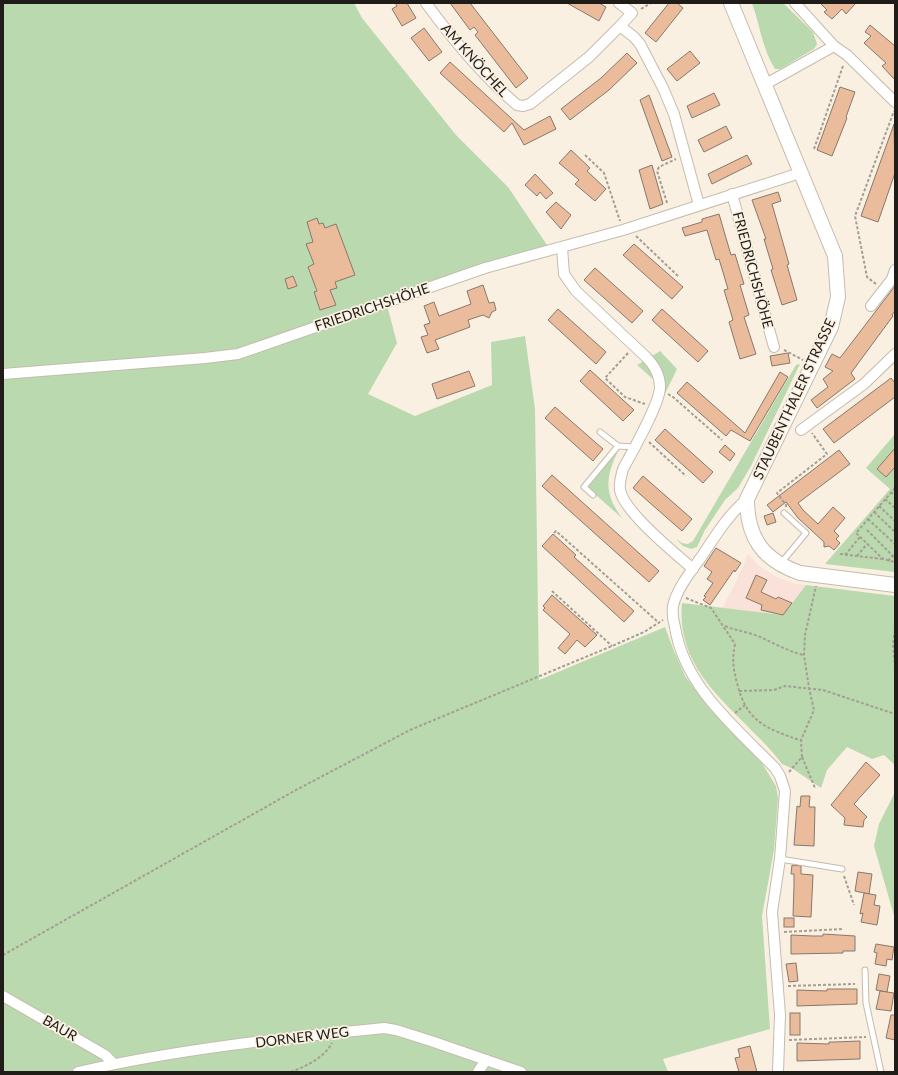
<svg xmlns="http://www.w3.org/2000/svg" width="898" height="1075" font-family="Lato,sans-serif">
<rect width="100%" height="100%" fill="#f9f0e1"/>
<!-- commercial -->
<polygon fill="#fae1d9" points="748,554 759,566 775,576 792,583 806,585 783,615 722,608 736,582"/>
<!-- green -->
<g fill="#bbd9af">
<polygon points="3,3 354,3 362,18 456,135 508,187 547,245 387,305 397,343 368,394 415,416 492,385 491,342 525,336 535,409 539,680 665,627 674,651 685,676 707,706 761,762 776,786 778,798 774,850 762,916 770,1029 663,1059 668,1072 3,1072"/>
<path d="M752 3H783L813 32 817 44 814 49 780 69H775C762 49 760 25 752 3Z"/>
<path d="M660 351 677 369 661 402C662 383 665 372 652 356Z"/>
<polygon points="644,361 652,372 654,380 637,365"/>
<polygon points="800,364 751,466 738,488 725,500 705,530 697,547 691,549 683,546 676,539 682,543 688,544 693,541 796,365"/>
<polygon points="895,434 895,572 825,564 890,489 866,468"/>
<path d="M618 451C605 478 604 495 623 519L587 487Z"/>
<path d="M806 585 895 596V765L884 755 872 759 847 747 827 770 821 788 793 769 782 764C744 713 675 678 682 603L783 615Z"/>
<polygon points="895,792 895,919 874,846 879,824"/>
</g>
<!-- building -->
<g fill="#ebbc9b" stroke="#87786e">
<polygon points="395,3 407,3 416,18 402,26 392,9 397,6"/>
<polygon points="450,3 470,3 528,78 516,88 475,35 478,32 474,27 470,30"/>
<polygon points="567,3 599,3 606,7 599,21"/>
<polygon points="669,3 677,3 683,8 656,42 645,33"/>
<polygon points="820,3 856,3 846,14 842,9 832,19 824,12 827,10"/>
<polygon points="870,25 895,46 895,80 882,66 886,63 864,43 871,36 865,32"/>
<polygon points="424,28 442,52 429,61 411,38"/>
<polygon points="690,51 700,63 677,81 667,69"/>
<polygon points="627,53 637,63 609,90 570,120 561,109 601,78"/>
<polygon points="450,62 524,130 550,116 556,129 524,145 512,123 504,132 440,73"/>
<polygon points="840,87 855,92 846,117 847,118 832,156 817,150"/>
<polygon points="714,93 720,105 692,118 687,106"/>
<polygon points="649,95 672,157 662,161 640,100"/>
<polygon points="894,124 895,173 878,222 861,216"/>
<polygon points="726,126 732,138 704,152 698,140"/>
<polygon points="571,150 590,168 587,171 606,189 595,201 575,184 579,180 559,163"/>
<polygon points="747,155 752,164 712,184 708,174"/>
<polygon points="652,165 663,204 650,209 639,170"/>
<polygon points="535,174 553,193 546,199 540,192 537,196 525,185"/>
<polygon points="778,192 781,201 772,204 789,264 787,265 797,300 782,305 771,270 773,269 764,239 766,239 752,200"/>
<polygon points="556,202 571,215 561,229 546,212"/>
<polygon points="719,214 731,255 735,254 744,284 740,285 749,315 744,317 756,354 740,359 729,322 733,320 724,290 728,289 719,259 716,260 707,230 685,236 682,228 702,222 702,219"/>
<polygon points="317,218 319,224 323,223 325,228 336,224 355,275 335,282 337,288 330,290 336,305 320,310 314,292 317,291 308,267 314,264 306,244 313,242 307,222"/>
<polygon points="634,244 683,287 672,299 623,255"/>
<polygon points="595,268 643,311 632,323 584,280"/>
<polygon points="293,276 297,286 288,289 285,279"/>
<polygon points="483,285 489,303 494,302 496,310 492,312 489,318 483,315 468,320 470,327 435,340 439,349 427,353 421,337 428,335 424,325 430,323 424,306 434,302 439,316 471,304 467,291"/>
<polygon points="895,286 895,311 892,315 893,316 851,373 855,379 817,408 811,400 828,387 823,379 833,371 825,367 832,354 840,358"/>
<polygon points="558,309 606,352 596,364 548,320"/>
<polygon points="662,309 708,351 698,362 652,320"/>
<polygon points="788,353 790,363 772,366 770,356"/>
<polygon points="590,370 634,410 623,421 580,381"/>
<polygon points="469,371 475,386 437,399 432,384"/>
<polygon points="780,372 788,377 750,441 731,430 726,436 677,393 687,382 745,433"/>
<polygon points="891,378 895,383 895,397 834,443 823,429"/>
<polygon points="555,407 603,449 593,461 545,418"/>
<polygon points="665,429 713,472 703,483 655,440"/>
<polygon points="725,445 735,454 730,461 719,452"/>
<polygon points="895,448 895,467 886,477 877,469"/>
<polygon points="839,450 850,464 798,503 803,510 818,524 833,507 845,518 834,531 839,536 836,539 840,543 834,550 829,546 824,547 824,542 798,518 786,502 773,512 767,505"/>
<polygon points="552,475 659,571 649,582 542,486"/>
<polygon points="643,476 692,519 682,531 633,488"/>
<polygon points="773,513 776,522 767,525 764,516"/>
<polygon points="553,534 576,555 574,557 634,611 624,622 542,546"/>
<polygon points="716,548 741,563 735,572 734,570 710,605 703,600 706,597 704,596 713,583 707,579 712,572 704,566"/>
<polygon points="756,575 767,580 761,592 776,599 778,597 792,603 783,615 761,610 762,605 746,598"/>
<polygon points="552,595 597,635 585,647 577,640 565,654 558,648 570,634 543,610 545,608 543,606"/>
<polygon points="866,762 880,775 854,804 867,817 864,820 863,827 844,825 845,818 831,805"/>
<polygon points="801,796 810,796 809,807 815,807 814,846 794,845 797,806 800,807"/>
<polygon points="792,865 801,866 801,874 813,875 811,917 793,916 794,885 794,874 791,874"/>
<polygon points="858,872 872,874 869,894 855,891"/>
<polygon points="864,893 876,895 874,905 880,906 877,925 861,922 863,913 860,914"/>
<rect x="784" y="918" width="10" height="9"/>
<polygon points="823,934 855,936 855,951 843,951 843,953 791,954 791,935 813,936 823,936"/>
<polygon points="876,944 894,947 892,960 887,959 886,966 875,964 877,953 874,952"/>
<polygon points="796,963 798,981 789,982 786,964"/>
<polygon points="879,974 890,976 887,992 876,990"/>
<polygon points="827,989 857,989 857,1004 797,1006 797,990 827,991"/>
<polygon points="880,991 894,993 891,1011 876,1009"/>
<rect x="790" y="1013" width="10" height="22"/>
<polygon points="891,1015 895,1015 895,1040 886,1038"/>
<polygon points="860,1041 860,1059 797,1061 797,1043 829,1044 829,1042 834,1042"/>
<polygon points="750,1046 757,1072 739,1072 735,1058 740,1057 738,1049"/>
</g>
<g fill="none" stroke-linecap="round" stroke-linejoin="round">
<!-- lane casing -->
<g stroke="#c4bcad" stroke-width="7">
<g id="lane">
<polyline points="600,432 618,446"/>
<polyline points="593,495 584,487 618,446 634,447"/>
<polyline points="781,563 806,533 784,513"/>
<polyline points="780,859 842,869"/>
<polyline points="865,970 866,1003 881,1072"/>
</g>
</g>
<!-- street casing -->
<g stroke="#c4bcad" stroke-width="12">
<g id="street">
<path d="M426 3C453 40 482 75 517 105L523 106 530 104 589 57 620 26 634 37 640 44 663 88 674 114 699 205"/>
<polyline points="619,3 632,13 620,26"/>
<polyline points="795,3 834,46 847,55 895,102"/>
<polyline points="764,85 834,46"/>
<polyline points="732,194 774,347"/>
<path d="M562 248 564 274 576 291 646 357C654 365 660 376 660 387 660 404 632 452 623 469 621 476 619 483 620 490 624 512 675 553 693 569"/>
<polyline points="871,306 892,279 895,270"/>
<polyline points="3,374 205,358 238,354 485,268 623,230 800,173"/>
<polyline points="801,430 864,384 895,354"/>
<path d="M747 499C728 515 716 535 702 556 692 570 677 588 673 606 672 613 673 620 675 627 684 686 735 727 775 768L780 776 785 791 780 859 772 912 780 1015 778 1072"/>
<polyline points="3,996 105,1055 114,1064"/>
<path d="M78 1072C178 1049 282 1038 384 1028L396 1030 431 1041 521 1072"/>
<polyline points="478,1072 486,1060"/>
</g>
</g>
<!-- secondary casing -->
<g stroke="#c4bcad" stroke-width="16">
<path id="secondary" d="M731 3 835 256 838 297 831 327 747 499C747 538 763 560 800 573L895 585"/>
</g>
<!-- path -->
<g stroke="#a59e93" stroke-width="2" stroke-dasharray="3 2" stroke-linecap="butt">
<polyline points="641,9 651,3"/>
<polyline points="814,149 843,66"/>
<polyline points="585,155 604,173 620,221"/>
<polyline points="667,203 657,171 659,167 676,159"/>
<polyline points="636,236 679,277"/>
<polyline points="876,284 867,277 855,216 894,111"/>
<polyline points="784,350 803,360"/>
<polyline points="628,353 605,378 625,397 645,404"/>
<polyline points="668,394 673,397 722,440"/>
<polyline points="649,442 686,476"/>
<polyline points="895,488 856,533 883,559 895,562"/>
<polyline points="891,492 895,496"/>
<polyline points="885,499 895,508"/>
<polyline points="879,506 895,521"/>
<polyline points="786,507 786,505 777,493 827,454 812,433"/>
<polyline points="874,512 895,532"/>
<polyline points="868,519 895,544"/>
<polyline points="867,530 895,558"/>
<polyline points="554,533 556,531 658,622"/>
<polyline points="840,554 883,559"/>
<polyline points="845,555 860,537"/>
<polyline points="857,556 867,544"/>
<polyline points="888,561 895,553"/>
<polyline points="552,591 612,646"/>
<path d="M686 598 711 608 735 644C732 660 733 667 737 683 747 723 766 728 802 741"/>
<path d="M725 626C734 630 743 631 752 634 770 640 785 651 804 655"/>
<polyline points="895,630 893,644 895,667"/>
<polyline points="739,691 774,690 785,686 823,690 895,714"/>
<polyline points="735,713 745,705"/>
<polyline points="802,757 815,788"/>
<polyline points="789,772 802,757 801,740 814,710 809,688 804,655 805,635 816,586"/>
<polyline points="844,876 854,905"/>
<polyline points="784,932 842,929"/>
<polyline points="3,955 296,790 410,730 612,646 644,632 663,620"/>
<polyline points="788,986 855,984"/>
<polyline points="789,1040 866,1037"/>
<path d="M291 1072C306 1066 324 1058 332 1043"/>
</g>
<!-- lane -->
<use href="#lane" stroke="#fff" stroke-width="5"/>
<!-- street -->
<use href="#street" stroke="#fff" stroke-width="10"/>
<!-- secondary -->
<use href="#secondary" stroke="#fff" stroke-width="14"/>
</g>
<g text-anchor="middle" stroke-width="3.5" stroke-linejoin="round" paint-order="stroke">
<!-- street labels -->
<g font-size="14" fill="#201c17" stroke="#f9f0e1">
<text transform="translate(475 60) rotate(48)" y="5">AM KNÖCHEL</text>
<text transform="translate(753 270) rotate(75)" y="5">FRIEDRICHSHÖHE</text>
<text transform="translate(372 307) rotate(-19)" y="5">FRIEDRICHSHÖHE</text>
<text transform="translate(794 399) rotate(-65)" y="5">STAUBENTHALER STRASSE</text>
<text transform="translate(60 1028) rotate(30)" y="5">BAUR</text>
<text transform="translate(302 1037) rotate(-7)" y="5">DORNER WEG</text>
</g>
</g>
<!-- border -->
<rect width="898" height="1075" fill="none" stroke="#201c17" stroke-width="8"/>
</svg>
